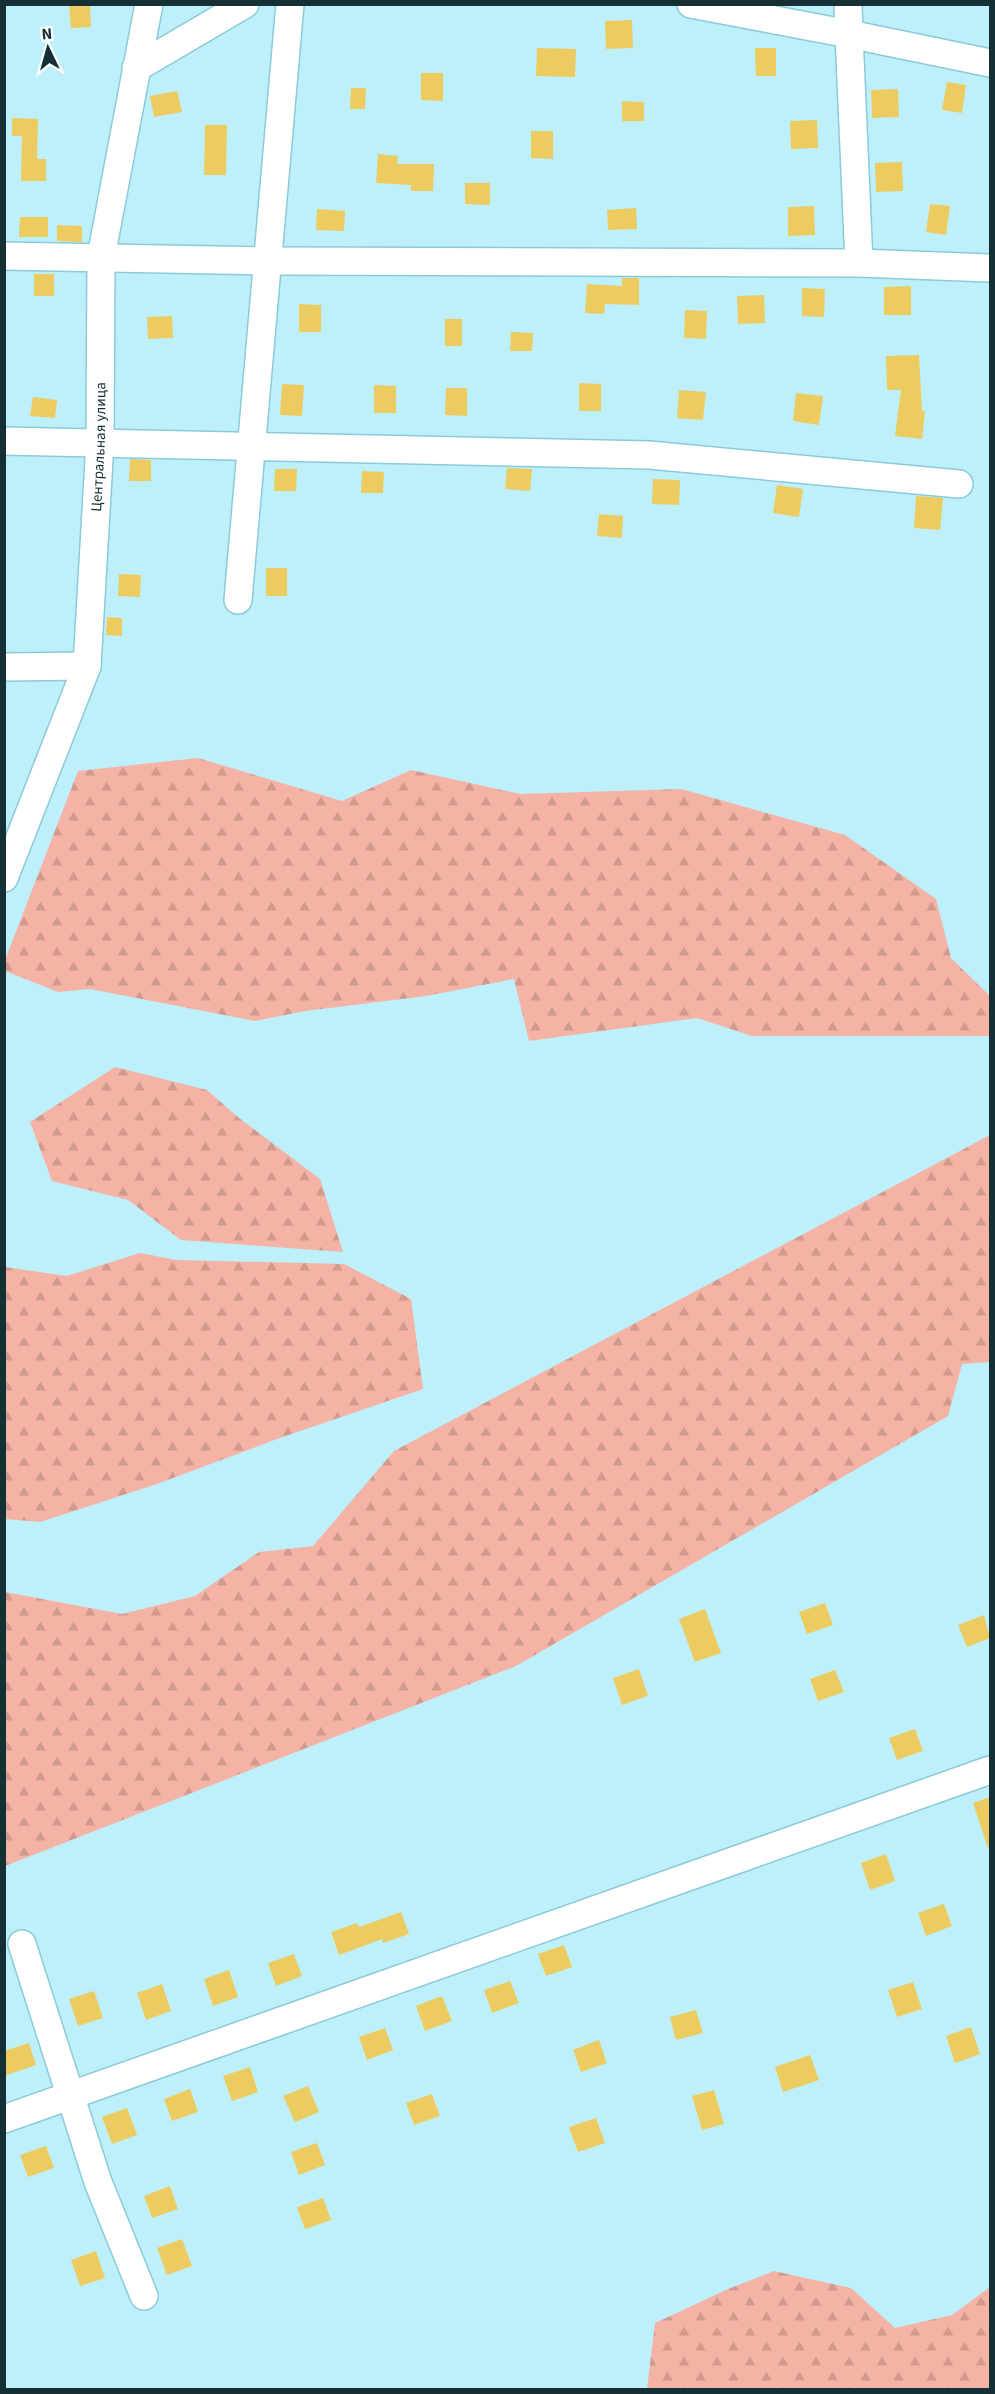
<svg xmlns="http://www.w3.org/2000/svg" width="995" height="2394" font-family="'Source Sans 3',sans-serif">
<defs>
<pattern id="forest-firs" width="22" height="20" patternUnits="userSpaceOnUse" patternTransform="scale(1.5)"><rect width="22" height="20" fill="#f5b3a5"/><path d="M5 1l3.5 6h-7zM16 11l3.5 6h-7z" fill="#d19a8f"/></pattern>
</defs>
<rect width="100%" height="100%" fill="#bef0fb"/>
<!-- forest -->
<g fill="url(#forest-firs)">
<polygon points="198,758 342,801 411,770 520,794 681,789 845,835 936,899 951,958 990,996 990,1036 752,1036 697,1018 529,1041 514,979 426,996 305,1011 255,1021 90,989 58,992 5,971 5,960 78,771"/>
<polygon points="115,1067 207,1090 239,1118 320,1179 343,1252 181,1240 128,1200 52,1181 30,1122"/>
<polygon points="990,1135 990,1362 962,1364 948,1416 516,1666 5,1866 5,1592 122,1614 195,1596 259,1552 313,1546 394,1451"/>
<polygon points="140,1253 176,1260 344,1264 411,1299 423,1389 277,1439 157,1484 40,1522 5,1519 5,1267 67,1276"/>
<polygon points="774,2271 851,2288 895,2328 952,2315 990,2287 990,2389 647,2389 655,2323 728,2289"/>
</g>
<!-- building -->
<g fill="#eccc61">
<polygon points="69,4 90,4 91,27 71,28"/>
<polygon points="632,20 633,48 606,49 605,21"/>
<polygon points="537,48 576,49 575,77 536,76"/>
<polygon points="755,48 776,48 776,76 756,76"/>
<polygon points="421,73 443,73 443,101 421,100"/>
<polygon points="947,82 966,85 962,113 942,110"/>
<polygon points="351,88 366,88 365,109 350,109"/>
<polygon points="898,89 899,117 872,118 871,90"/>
<polygon points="177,91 182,112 154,117 150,96"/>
<polygon points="622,101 644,102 644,121 622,121"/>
<polygon points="12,118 38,119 37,159 46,159 46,181 21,181 22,136 12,136"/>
<polygon points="817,120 818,148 791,149 790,121"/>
<polygon points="205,125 227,125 226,175 204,175"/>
<polygon points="531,131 553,131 553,159 531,158"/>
<polygon points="378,154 398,156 397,164 434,164 433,191 411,191 411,185 376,183"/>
<polygon points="902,162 903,191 876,192 875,163"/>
<polygon points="465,183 490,183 490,205 465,204"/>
<polygon points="930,204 950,206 946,235 926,232"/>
<polygon points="814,206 815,235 788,236 788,207"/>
<polygon points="636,208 637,229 608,230 607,210"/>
<polygon points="317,209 345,211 344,231 316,230"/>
<polygon points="20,217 48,217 48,237 19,237"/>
<polygon points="57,225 82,226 82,242 57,241"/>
<rect x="34" y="274" width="20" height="22"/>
<polygon points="622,278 639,278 639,305 605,304 604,314 585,313 587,284 622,286"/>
<polygon points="911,286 911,315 884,315 884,287"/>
<polygon points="802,288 825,289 824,317 802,316"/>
<polygon points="764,295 765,323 738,324 737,296"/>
<polygon points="299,304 321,305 321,332 299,332"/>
<polygon points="685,310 707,311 706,339 684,338"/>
<polygon points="172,316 173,338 148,339 147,317"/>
<rect x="445" y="319" width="17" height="27"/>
<polygon points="511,332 533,333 532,351 510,351"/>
<polygon points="919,355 922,411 925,411 922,439 895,436 901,390 887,390 886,356"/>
<polygon points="579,383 601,384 601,411 579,411"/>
<polygon points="282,384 304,385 302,416 280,415"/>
<polygon points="374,385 396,386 396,413 374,413"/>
<polygon points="446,388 467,388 467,416 445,415"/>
<polygon points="679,390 706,392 703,420 677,418"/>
<polygon points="796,393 823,396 819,425 793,421"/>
<polygon points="33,397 57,400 55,418 30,416"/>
<polygon points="130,459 151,460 151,481 129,481"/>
<polygon points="507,468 532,469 530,491 505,489"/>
<polygon points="275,469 297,469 296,491 274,491"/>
<polygon points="362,471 384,472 383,493 361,493"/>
<polygon points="653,479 680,480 679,505 652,504"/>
<polygon points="777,485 803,489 799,517 773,513"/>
<polygon points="916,496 943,498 940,530 914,528"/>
<polygon points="599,514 623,516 622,538 597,536"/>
<rect x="266" y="568" width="21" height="28"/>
<polygon points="119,574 141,575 140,597 118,596"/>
<polygon points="107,617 122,618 122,636 106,635"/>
<polygon points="825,1603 833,1625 807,1634 799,1612"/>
<polygon points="705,1609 721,1653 695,1662 679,1619"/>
<polygon points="984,1615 990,1638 967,1647 958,1625"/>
<polygon points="639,1669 648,1696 622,1705 613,1678"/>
<polygon points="835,1670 844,1692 818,1701 810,1679"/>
<polygon points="915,1729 923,1751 897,1760 889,1738"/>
<polygon points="990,1797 990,1847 988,1848 973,1803"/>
<polygon points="886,1854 895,1881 870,1890 861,1863"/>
<polygon points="944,1904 952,1926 926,1936 918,1913"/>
<polygon points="401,1912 409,1934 383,1943 382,1939 339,1955 331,1932 357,1923 359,1927"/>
<polygon points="564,1945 572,1967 546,1976 538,1954"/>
<polygon points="294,1954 302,1976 276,1986 268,1963"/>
<polygon points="229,1970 238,1997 213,2006 204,1979"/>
<polygon points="510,1981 519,2003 492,2013 484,1990"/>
<polygon points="913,1982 922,2009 897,2017 888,1990"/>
<polygon points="162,1984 171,2011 146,2020 137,1993"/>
<polygon points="94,1991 103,2018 78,2026 69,1999"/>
<polygon points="442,1996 452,2021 425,2031 416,2006"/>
<polygon points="696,2010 703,2033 676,2040 670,2017"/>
<polygon points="971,2027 980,2054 955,2063 946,2036"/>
<polygon points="385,2028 393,2050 367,2060 359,2037"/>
<polygon points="599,2040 607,2063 581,2072 573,2050"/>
<polygon points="29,2043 36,2065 4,2076 4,2051"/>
<polygon points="810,2055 819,2080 783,2092 775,2067"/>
<polygon points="250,2067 258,2092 232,2101 223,2076"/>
<polygon points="308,2086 319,2112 295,2122 283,2096"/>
<polygon points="190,2089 198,2112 172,2121 164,2099"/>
<polygon points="714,2090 724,2124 702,2130 692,2096"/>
<polygon points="432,2094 440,2116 414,2125 406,2103"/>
<polygon points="127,2108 137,2135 112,2144 102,2117"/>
<polygon points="596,2118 605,2143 578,2152 569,2127"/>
<polygon points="317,2143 325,2165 299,2175 291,2152"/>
<polygon points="46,2146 54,2168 28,2177 20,2155"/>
<polygon points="170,2186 178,2209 152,2218 144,2196"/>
<polygon points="323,2198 331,2220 305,2229 297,2207"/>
<polygon points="182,2239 192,2266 167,2275 157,2248"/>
<polygon points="96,2251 105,2278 80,2286 71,2260"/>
</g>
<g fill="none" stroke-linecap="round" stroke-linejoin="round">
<!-- minor casing -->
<g stroke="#8bcad8" stroke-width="30">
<g id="minor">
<polyline points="691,4 849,34 848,4"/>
<polyline points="136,68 245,4"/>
<polyline points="4,256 267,261 859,263 990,268"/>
<polyline points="859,263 849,34 990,63"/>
<polyline points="4,441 649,455 959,484"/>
<polyline points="238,600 290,4"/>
<polyline points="4,667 87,666"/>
<path id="s1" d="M4 878 87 666 100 442 101 257 149 4"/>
<polyline points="22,1944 98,2182 144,2296"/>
<polyline points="4,2119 990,1770"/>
</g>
</g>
<!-- minor -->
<use href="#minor" stroke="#fff" stroke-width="27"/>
</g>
<g text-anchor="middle" stroke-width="5" stroke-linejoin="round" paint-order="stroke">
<!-- street labels -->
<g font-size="15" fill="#153035" stroke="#fff">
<text dy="5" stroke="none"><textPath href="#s1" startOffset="447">Центральная улица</textPath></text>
</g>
</g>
<!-- border -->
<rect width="995" height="2394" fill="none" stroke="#153035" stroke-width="12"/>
<!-- north arrow -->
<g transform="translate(48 48) rotate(355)" stroke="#ffffff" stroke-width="4.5" paint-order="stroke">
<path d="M0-4.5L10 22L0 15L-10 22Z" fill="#153035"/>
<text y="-9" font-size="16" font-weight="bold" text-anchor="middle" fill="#153035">N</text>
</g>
</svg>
